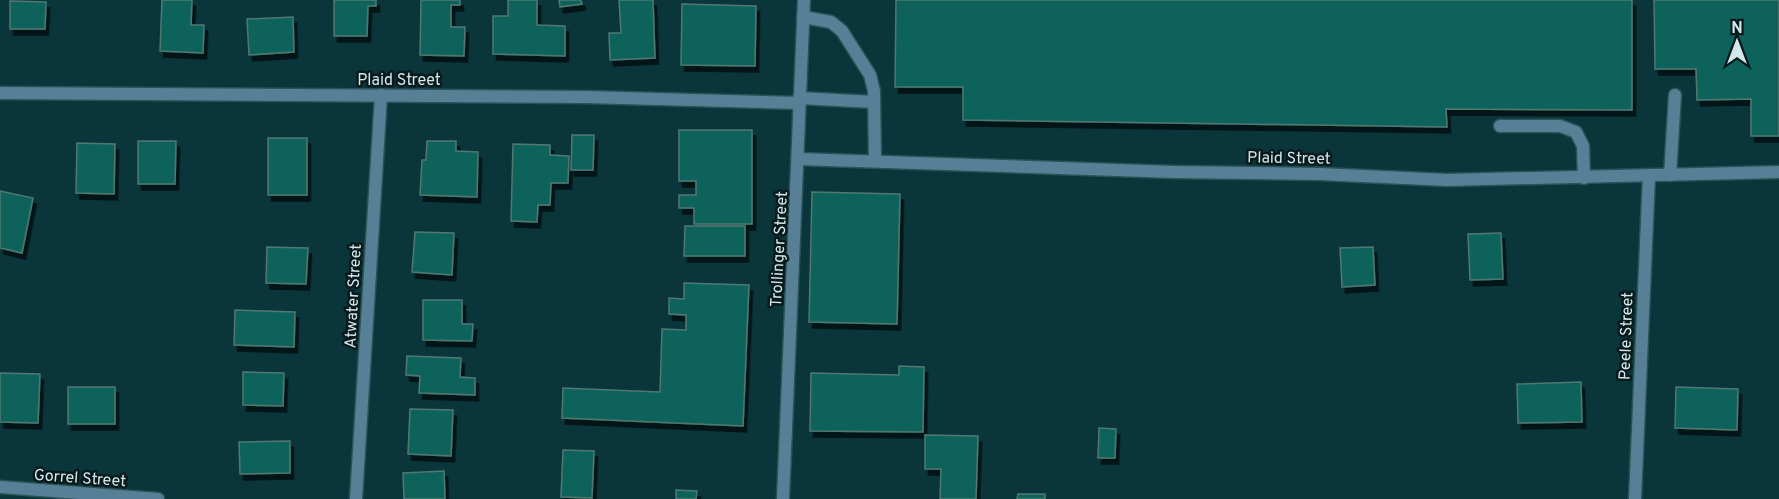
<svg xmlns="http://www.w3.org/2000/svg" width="1779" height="499" font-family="Overpass,sans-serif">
<defs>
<filter id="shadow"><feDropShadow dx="3.5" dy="6" stdDeviation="0" flood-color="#0009"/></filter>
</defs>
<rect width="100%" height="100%" fill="#0a353b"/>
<!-- building -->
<g fill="#11645b" stroke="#507871" stroke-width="1.5" filter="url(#shadow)">
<polygon points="162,0 192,0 191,25 204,25 203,53 160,51"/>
<polygon points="334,0 376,0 376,6 368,6 367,36 334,36"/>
<polygon points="421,0 460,0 460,5 451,5 451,27 465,27 464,56 420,55"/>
<polygon points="508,0 537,0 537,25 565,26 565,56 493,54 493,16 508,16"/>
<polygon points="559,0 581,0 582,4 560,7"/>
<polygon points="619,0 653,0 655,58 610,60 609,33 621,33"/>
<polygon points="896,0 1632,0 1632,110 1446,109 1447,127 963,120 963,87 895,87"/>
<polygon points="1654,0 1779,0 1779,136 1751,136 1751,99 1697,100 1696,69 1655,69"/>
<polygon points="10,1 46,2 45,29 10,29"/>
<polygon points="682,4 756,6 755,66 681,65"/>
<polygon points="293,17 294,52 249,55 247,19"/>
<polygon points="679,130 752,130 752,224 694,224 694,208 679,208 679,195 696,195 696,181 679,181"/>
<polygon points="572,135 594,135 593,170 571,170"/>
<rect x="268" y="138" width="39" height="57"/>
<polygon points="138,141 176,141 175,184 138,184"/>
<polygon points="427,141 456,141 456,151 478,152 477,197 420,195 422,160 426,160"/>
<polygon points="77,143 115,144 114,194 76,193"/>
<polygon points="513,144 550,145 550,155 569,156 568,183 551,183 550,205 538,205 537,222 511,221"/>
<polygon points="0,191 33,198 22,253 0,248"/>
<polygon points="812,192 900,194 897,324 809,322"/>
<polygon points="685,226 745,226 745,256 684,256"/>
<polygon points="415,232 454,233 452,275 412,272"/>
<polygon points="1501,233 1503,279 1470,280 1468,234"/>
<polygon points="267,247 308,248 306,284 266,283"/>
<polygon points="1373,247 1375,285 1342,287 1340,248"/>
<polygon points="684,283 749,285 743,426 562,418 563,388 660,392 662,329 686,330 686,315 669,314 669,298 684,299"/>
<polygon points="423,300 462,300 462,324 473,324 472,341 423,340"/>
<polygon points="235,310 295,312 294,347 234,345"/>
<polygon points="407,356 461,358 460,377 475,378 475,395 419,393 420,376 406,375"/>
<polygon points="899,366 924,367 923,432 810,431 811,373 899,375"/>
<polygon points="243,372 284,373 283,406 243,405"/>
<polygon points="0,373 40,374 38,423 0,422"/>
<polygon points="1581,382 1582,422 1518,423 1517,384"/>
<rect x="68" y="387" width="47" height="37"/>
<polygon points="1676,387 1738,389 1737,430 1675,428"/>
<polygon points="410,409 453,410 451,456 408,454"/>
<polygon points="1099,428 1116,429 1115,458 1098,458"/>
<polygon points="925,435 978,436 976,499 940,499 941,469 925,469"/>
<polygon points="290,441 290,473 240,474 239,442"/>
<polygon points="563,450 594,451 592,498 561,497"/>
<polygon points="444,471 445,499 404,499 403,473"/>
<polygon points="676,490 697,491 696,499 676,499"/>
<polygon points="1018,494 1045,494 1045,499 1017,499"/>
</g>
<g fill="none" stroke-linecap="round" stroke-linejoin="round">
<!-- lane casing -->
<g stroke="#2a5257" stroke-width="15">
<g id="lane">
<polyline points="803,17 831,22 842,31 870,75 874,91 875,161"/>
<polyline points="799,98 874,102"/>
<polyline points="1500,126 1560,126 1576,132 1583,146 1584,178"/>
<polyline points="1670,175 1675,95"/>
</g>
</g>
<!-- street casing -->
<g stroke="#2a5257" stroke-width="15">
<g id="street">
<polyline points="0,93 586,97 798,103"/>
<polyline points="798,159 1174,172 1320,174 1447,180 1779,172"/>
<polyline points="0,487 158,499"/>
<polyline points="356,499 381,95"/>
<polyline points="783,499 804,0"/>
<polyline points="1635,499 1649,175"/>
</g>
</g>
<!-- lane -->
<use href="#lane" stroke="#578096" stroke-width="12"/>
<!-- street -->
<use href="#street" stroke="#578096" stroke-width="12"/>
</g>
<g text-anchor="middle" stroke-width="5" stroke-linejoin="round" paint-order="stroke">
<!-- street labels -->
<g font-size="16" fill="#d3e8eb" stroke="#091a1c">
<text x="399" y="85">Plaid Street</text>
<text transform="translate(1289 157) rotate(1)" y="6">Plaid Street</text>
<text transform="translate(778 249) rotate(-87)" y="6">Trollinger Street</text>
<text transform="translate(352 296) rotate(-87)" y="6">Atwater Street</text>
<text transform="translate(1625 336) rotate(-88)" y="6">Peele Street</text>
<text transform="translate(80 477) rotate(4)" y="6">Gorrel Street</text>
</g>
</g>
<!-- north arrow -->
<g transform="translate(1737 42)" stroke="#091a1c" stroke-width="4.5" paint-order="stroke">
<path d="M0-4.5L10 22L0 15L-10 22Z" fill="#d3e8eb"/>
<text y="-9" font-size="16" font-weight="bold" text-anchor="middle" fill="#d3e8eb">N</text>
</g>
</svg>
